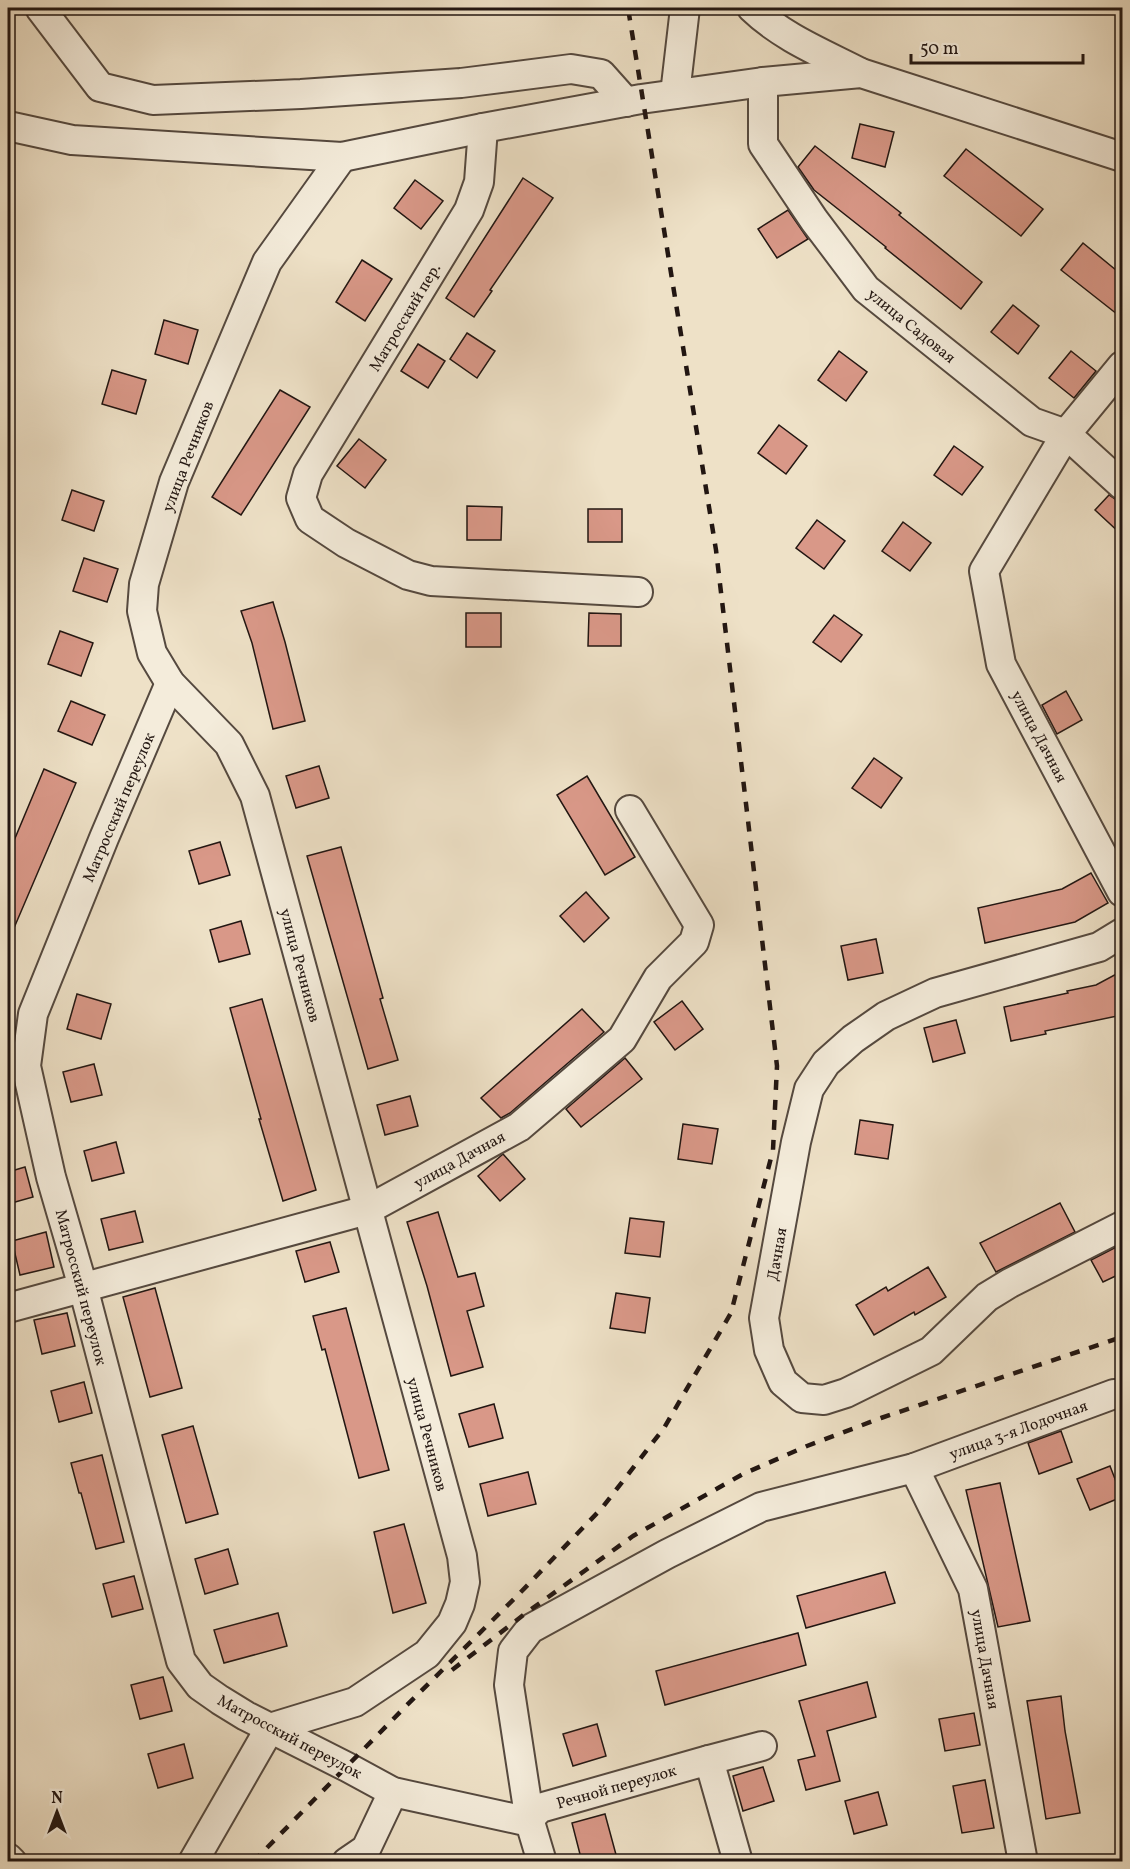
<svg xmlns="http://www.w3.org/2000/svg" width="1130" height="1869" font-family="Vollkorn,serif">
<rect width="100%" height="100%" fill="#eee1c7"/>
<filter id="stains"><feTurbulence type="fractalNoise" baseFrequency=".00333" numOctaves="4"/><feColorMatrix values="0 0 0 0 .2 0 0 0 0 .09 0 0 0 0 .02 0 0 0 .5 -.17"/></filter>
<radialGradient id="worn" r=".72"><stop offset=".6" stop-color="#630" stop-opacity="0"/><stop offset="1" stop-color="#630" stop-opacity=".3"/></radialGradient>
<!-- building -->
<g fill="#d99888" stroke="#221612" stroke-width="1.5">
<polygon points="860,124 894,132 885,167 852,158"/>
<polygon points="815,146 873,191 901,213 899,215 982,282 961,309 885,248 886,247 814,190 798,167"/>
<polygon points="966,149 1043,209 1021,236 944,176"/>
<polygon points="523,178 553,198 490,290 492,291 474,317 446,298"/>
<polygon points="415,180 443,201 421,229 394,208"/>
<polygon points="788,210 808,239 777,258 758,229"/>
<polygon points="1083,243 1122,275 1122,318 1061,270"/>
<polygon points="362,260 392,279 365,321 336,302"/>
<polygon points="1013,305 1039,326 1018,354 991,332"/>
<polygon points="164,320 198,330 188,364 155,354"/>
<polygon points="467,333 495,351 477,378 450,359"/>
<polygon points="418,344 445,361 428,388 401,371"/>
<polygon points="839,351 867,372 846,401 818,380"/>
<polygon points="1071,351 1096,371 1074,398 1049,378"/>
<polygon points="112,370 146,380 136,414 102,404"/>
<polygon points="280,390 310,407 241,515 212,497"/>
<polygon points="779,425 807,446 786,474 758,453"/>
<polygon points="359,439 386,460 365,488 337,466"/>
<polygon points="954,446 983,467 962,495 934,475"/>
<polygon points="72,490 104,501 94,531 62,520"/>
<polygon points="1109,495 1118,501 1122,501 1122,535 1095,510"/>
<polygon points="467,506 502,507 501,540 467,540"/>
<rect x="588" y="509" width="34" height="33"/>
<polygon points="817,520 845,541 824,569 796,548"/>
<polygon points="903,522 931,543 910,571 882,551"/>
<polygon points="84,558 118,569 107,602 73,591"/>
<polygon points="273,602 285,642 305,721 273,729 252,643 241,611"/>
<rect x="466" y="613" width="35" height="34"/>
<polygon points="589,613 621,614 621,646 588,646"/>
<polygon points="834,615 862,635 841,662 813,642"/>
<polygon points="60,631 93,643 81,676 48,664"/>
<polygon points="1066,691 1082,720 1057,734 1042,705"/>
<polygon points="71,701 105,715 92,745 58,731"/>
<polygon points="874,758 902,778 881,808 852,788"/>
<polygon points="319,766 329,798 296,808 286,776"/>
<polygon points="44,769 76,783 8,942 8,855"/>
<polygon points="587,776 635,857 605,875 557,795"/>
<polygon points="220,842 230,875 199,884 189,851"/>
<polygon points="341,847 383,998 380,999 398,1060 368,1069 307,856"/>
<polygon points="1091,873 1108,903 1075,922 985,943 978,908 1062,889"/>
<polygon points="586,892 609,918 584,942 560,916"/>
<polygon points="241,921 250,954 219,962 210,930"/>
<polygon points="876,939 883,973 848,980 841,946"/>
<polygon points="1122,971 1122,1015 1045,1031 1046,1034 1011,1041 1004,1007 1068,993 1067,991 1096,985"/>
<polygon points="77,994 111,1004 101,1039 67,1029"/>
<polygon points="262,999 316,1190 283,1201 259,1119 261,1119 230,1008"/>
<polygon points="682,1001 703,1029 675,1050 654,1022"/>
<polygon points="582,1009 604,1032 510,1113 501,1118 481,1098"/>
<polygon points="956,1020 965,1053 933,1062 924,1028"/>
<polygon points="625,1058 642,1079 581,1127 566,1109"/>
<polygon points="94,1064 102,1095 71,1102 63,1072"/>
<polygon points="410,1096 418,1126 385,1135 377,1105"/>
<polygon points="860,1120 893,1125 888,1159 855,1154"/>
<polygon points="683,1124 718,1129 712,1164 678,1159"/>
<polygon points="116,1142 124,1173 92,1181 84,1151"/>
<polygon points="503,1154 525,1179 500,1201 478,1176"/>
<polygon points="25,1167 33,1197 8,1204 8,1172"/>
<polygon points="1060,1203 1075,1232 996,1272 980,1243"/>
<polygon points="135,1211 143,1242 109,1250 101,1219"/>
<polygon points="438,1212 458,1277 475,1273 484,1306 467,1311 483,1367 451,1376 427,1286 407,1222"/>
<polygon points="630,1218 664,1222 660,1257 625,1253"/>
<polygon points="46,1232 54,1267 20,1275 12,1241"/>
<polygon points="330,1242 339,1272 305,1282 296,1251"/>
<polygon points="1122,1244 1122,1273 1103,1282 1091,1260"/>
<polygon points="928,1267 946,1297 915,1315 914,1312 874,1335 856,1305 886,1287 888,1291"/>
<polygon points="155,1288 182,1388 150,1397 123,1297"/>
<polygon points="616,1293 650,1298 645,1333 610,1328"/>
<polygon points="346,1308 389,1470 359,1478 325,1349 322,1350 313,1316"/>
<polygon points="67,1313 75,1346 42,1354 34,1320"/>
<polygon points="84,1382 92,1413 59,1422 51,1391"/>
<polygon points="494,1404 503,1438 469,1447 459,1414"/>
<polygon points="193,1426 218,1514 186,1523 162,1435"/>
<polygon points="1061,1431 1072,1462 1039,1474 1028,1443"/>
<polygon points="102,1455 124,1542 96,1549 81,1493 79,1493 71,1463"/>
<polygon points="1110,1466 1122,1497 1090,1510 1077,1479"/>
<polygon points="528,1472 536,1504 488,1516 480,1484"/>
<polygon points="1000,1483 1030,1621 998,1627 966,1490"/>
<polygon points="404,1524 426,1603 393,1613 374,1532"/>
<polygon points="228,1549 238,1584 205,1594 195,1559"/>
<polygon points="885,1572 895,1603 806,1628 797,1596"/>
<polygon points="134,1576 143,1609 112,1617 103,1584"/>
<polygon points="278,1613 287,1646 224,1663 214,1630"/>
<polygon points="798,1633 806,1665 665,1705 656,1671"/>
<polygon points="163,1677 172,1711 140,1719 131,1685"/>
<polygon points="867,1682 876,1717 827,1731 840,1781 806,1790 798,1760 815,1756 799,1701"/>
<polygon points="1061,1696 1065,1731 1080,1813 1046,1819 1027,1701"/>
<polygon points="974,1713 980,1745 945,1751 939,1719"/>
<polygon points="597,1724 606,1756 573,1766 563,1734"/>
<polygon points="184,1744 193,1778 158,1788 148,1754"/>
<polygon points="763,1767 774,1801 743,1811 733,1776"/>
<polygon points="985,1780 994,1828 962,1833 953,1786"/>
<polygon points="878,1792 887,1825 854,1834 845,1801"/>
<polygon points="605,1814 618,1862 582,1862 572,1823"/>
</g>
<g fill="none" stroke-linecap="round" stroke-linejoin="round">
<!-- minor casing -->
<g stroke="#55493f" stroke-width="32">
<g id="minor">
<polyline points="40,8 100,87 153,100 301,94 461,83 571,69 601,74 626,102"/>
<path d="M752 8C782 37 822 53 859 72"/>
<polyline points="763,82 763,144 814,220 866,289 1032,422 1066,434 1122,485"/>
<polyline points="675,94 685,8"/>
<polyline points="8,126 72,140 342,157 483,128 641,99 763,82 861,73 1122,157"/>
<polyline points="483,128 479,182 469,210 308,474 301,498 310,519 346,543 408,575 431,581 638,592"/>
<polyline points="1122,366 1066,434 984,571 1001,664 1122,892"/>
<polyline points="170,683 104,838 33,1014 26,1066 51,1177 83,1287 181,1661 200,1686 220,1700 246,1716 347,1767 393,1792 530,1822 542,1862"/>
<polyline points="1122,933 1099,947 935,993 886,1016 853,1039 826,1063 809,1089 796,1142 764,1318 769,1350 783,1382 802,1398 824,1400 846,1393 931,1351 987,1297 1010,1283 1122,1226"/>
<polyline points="8,1308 367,1210 519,1127 622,1039 658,978 694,942 699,925 630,810"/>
<polyline points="914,1468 973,1589 1023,1862"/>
<polyline points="709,1760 762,1746"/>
<polyline points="530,1822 509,1685 513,1651 530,1629 667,1554 761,1507 914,1468 1114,1394 1122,1394"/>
<polyline points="530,1822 534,1814 540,1808 709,1760 738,1862"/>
<polyline points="8,1858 12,1862"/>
<polyline points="193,1862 270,1728 355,1702 427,1654 452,1623 460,1604 465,1582 462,1556 255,796 229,744 170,683 152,653 142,611 144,584 174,482 267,262 342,157"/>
<polyline points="347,1862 366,1849 393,1792"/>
</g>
</g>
<!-- minor -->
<use href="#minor" stroke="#f4ecdb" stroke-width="28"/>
<!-- rail -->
<g stroke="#221612" stroke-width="4.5" stroke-dasharray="10 10" stroke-linecap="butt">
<polyline points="452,1670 526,1613 633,1536 743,1474 807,1446 881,1418 1122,1337"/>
<polyline points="253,1862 405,1707 518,1595 602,1508 664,1428 731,1313 773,1150 777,1066 716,550 628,8"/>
</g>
</g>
<g text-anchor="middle" stroke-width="5" stroke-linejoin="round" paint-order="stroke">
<!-- street labels -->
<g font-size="16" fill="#221612" stroke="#f4ecdb">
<text transform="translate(404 317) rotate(-59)" y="6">Матросский пер.</text>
<text transform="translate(912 325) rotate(39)" y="6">улица Садовая</text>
<text transform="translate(187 456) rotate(-69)" y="6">улица Речников</text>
<text transform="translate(1040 736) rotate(62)" y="6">улица Дачная</text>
<text transform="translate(118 807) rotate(-67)" y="6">Матросский переулок</text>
<text transform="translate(301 965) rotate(75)" y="6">улица Речников</text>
<text transform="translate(459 1159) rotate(-29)" y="6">улица Дачная</text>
<text transform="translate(776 1254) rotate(-80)" y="6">Дачная</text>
<text transform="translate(82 1287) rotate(75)" y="6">Матросский переулок</text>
<text transform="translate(1018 1429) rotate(-20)" y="6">улица 3-я Лодочная</text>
<text transform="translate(428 1434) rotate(75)" y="6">улица Речников</text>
<text transform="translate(986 1659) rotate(80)" y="6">улица Дачная</text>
<text transform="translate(290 1736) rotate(28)" y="6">Матросский переулок</text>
<text transform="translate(616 1786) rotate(-16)" y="6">Речной переулок</text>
</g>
</g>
<!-- margin -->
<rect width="1130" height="1869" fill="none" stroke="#eee1c7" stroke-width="30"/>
<rect x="9" y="9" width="1112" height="1851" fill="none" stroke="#221612" stroke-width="3"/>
<rect x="15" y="15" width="1100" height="1839" fill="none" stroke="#221612" stroke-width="1.5"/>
<!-- north arrow -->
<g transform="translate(57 1812)" stroke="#f4ecdb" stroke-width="4.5" paint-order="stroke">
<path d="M0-4.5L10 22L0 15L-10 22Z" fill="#221612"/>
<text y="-9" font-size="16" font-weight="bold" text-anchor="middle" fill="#221612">N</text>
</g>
<!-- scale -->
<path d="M911 54v9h172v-9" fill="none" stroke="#221612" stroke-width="3"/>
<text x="920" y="54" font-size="18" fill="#221612" stroke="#f4ecdb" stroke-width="4.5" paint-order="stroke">50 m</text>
<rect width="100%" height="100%" filter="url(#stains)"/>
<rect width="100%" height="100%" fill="url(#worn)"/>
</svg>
